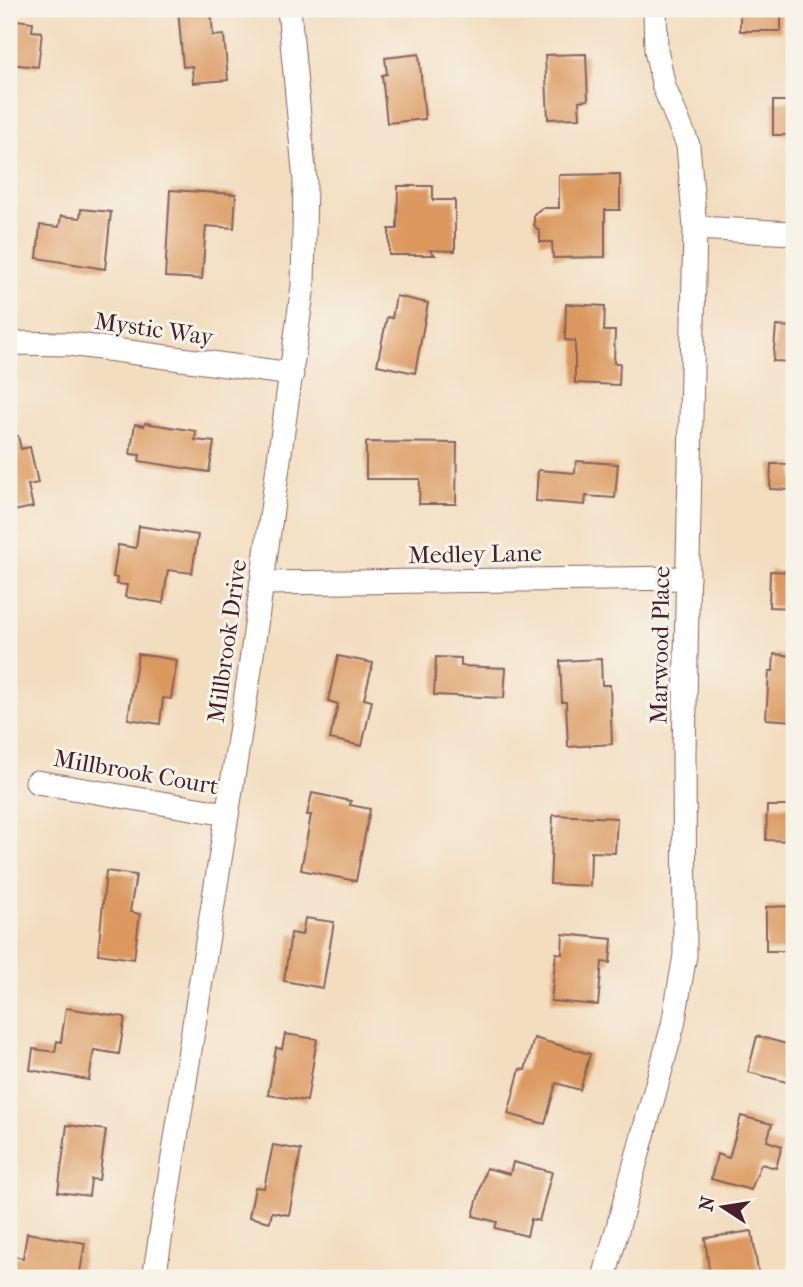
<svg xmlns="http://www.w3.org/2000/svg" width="803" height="1287" font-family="'IM FELL French Canon',serif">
<rect width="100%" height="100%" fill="#f7f3e8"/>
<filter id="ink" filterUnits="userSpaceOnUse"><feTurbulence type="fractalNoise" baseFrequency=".0143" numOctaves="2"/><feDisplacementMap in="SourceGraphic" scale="14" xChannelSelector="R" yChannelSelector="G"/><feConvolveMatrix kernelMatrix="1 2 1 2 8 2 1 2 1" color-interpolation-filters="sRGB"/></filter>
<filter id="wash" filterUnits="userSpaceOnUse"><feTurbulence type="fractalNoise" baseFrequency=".00686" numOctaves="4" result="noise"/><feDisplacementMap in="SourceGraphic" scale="28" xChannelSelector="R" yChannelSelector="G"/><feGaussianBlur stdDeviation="1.57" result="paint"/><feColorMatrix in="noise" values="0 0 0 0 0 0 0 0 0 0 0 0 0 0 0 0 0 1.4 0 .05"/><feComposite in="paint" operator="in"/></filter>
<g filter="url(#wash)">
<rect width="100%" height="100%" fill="#f3ddbf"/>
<g id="blocks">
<!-- building -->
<g fill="#db995f">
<polygon points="178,9 211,9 213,36 224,35 228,80 193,83 192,66 183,67"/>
<rect x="740" y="9" width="41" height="22"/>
<polygon points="9,19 33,22 32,31 42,32 38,67 9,64"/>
<polygon points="419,54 425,119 387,123 382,75 387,74 385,58"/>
<polygon points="586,54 588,100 579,101 580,118 548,119 545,55"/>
<rect x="773" y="101" width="21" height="34"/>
<polygon points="620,174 620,210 605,210 605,257 553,258 552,242 540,242 540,232 534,225 534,214 542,208 559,208 559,175"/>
<polygon points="398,186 433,186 433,200 455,200 455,251 430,250 435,255 389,255 389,229 397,229"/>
<polygon points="170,190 236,194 234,228 206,226 202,279 165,277"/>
<polygon points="81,209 111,212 105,269 37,258 40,225 59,227 61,216 80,218"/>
<polygon points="396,296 428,303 415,373 377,365 387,317 392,318"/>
<polygon points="566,304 605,306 604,331 615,331 614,363 620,363 619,385 575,383 575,341 565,340"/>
<polygon points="776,326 794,327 794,362 773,361"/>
<polygon points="145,423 196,431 195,440 214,442 209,472 139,461 140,455 130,454 135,424 144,426"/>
<polygon points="9,436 18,436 21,449 30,447 38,483 28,485 33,507 9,512"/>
<polygon points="366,442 457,443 456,504 419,504 420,479 366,479"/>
<polygon points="576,461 618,464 615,498 586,496 585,505 536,501 538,470 575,473"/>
<polygon points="771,464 794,464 794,490 770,489"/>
<polygon points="139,526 198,535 192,573 168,570 163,603 125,597 127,585 116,584 117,578 113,577 118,545 136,548"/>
<polygon points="770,571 794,572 794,608 769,607"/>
<polygon points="138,654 177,660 171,699 163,698 160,724 128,719"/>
<polygon points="774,654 794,656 794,721 766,719 769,671 773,671"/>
<polygon points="338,656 373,663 364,699 372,701 362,746 330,739 338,704 328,701"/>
<polygon points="436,657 461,658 461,666 506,668 504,698 434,695"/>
<polygon points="601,659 602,685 610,685 612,744 568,747 566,702 562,702 560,661"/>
<polygon points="312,793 351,801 350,805 370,809 356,881 301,870 311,815 307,815"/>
<polygon points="767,806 794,806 794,841 766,840"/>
<polygon points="553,815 617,818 615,853 591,852 590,886 550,884"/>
<polygon points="106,871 136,875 130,912 140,914 134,959 98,954"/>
<polygon points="794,906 794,951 766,951 766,907"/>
<polygon points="305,918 334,922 323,988 284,981 291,933 302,935"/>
<polygon points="563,934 612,939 610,963 602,962 598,1005 551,1001 556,953 562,954"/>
<polygon points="66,1008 125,1017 119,1054 94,1050 89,1080 30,1070 33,1049 55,1052 57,1041 61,1042"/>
<polygon points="285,1034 317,1039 307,1101 268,1095 276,1048 282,1049"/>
<polygon points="757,1036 794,1046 794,1084 748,1072"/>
<polygon points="534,1038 590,1054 580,1090 556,1083 545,1124 508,1114 520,1069 525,1070"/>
<polygon points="741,1116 772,1124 767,1141 782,1146 776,1168 761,1164 751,1190 711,1179 717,1154 729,1158"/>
<polygon points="67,1125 106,1130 99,1180 91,1179 89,1196 58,1192"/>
<polygon points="273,1145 301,1150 289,1215 272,1212 270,1222 249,1217 255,1187 264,1188"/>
<polygon points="513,1162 552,1172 539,1221 531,1219 527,1236 495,1228 497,1222 473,1216 486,1168 510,1174"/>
<polygon points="752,1231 759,1278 710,1278 705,1238"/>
<polygon points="27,1233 85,1243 79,1278 9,1278 13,1256 23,1258"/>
</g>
</g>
</g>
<g filter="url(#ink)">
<use href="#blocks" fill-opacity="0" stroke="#85625f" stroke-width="2"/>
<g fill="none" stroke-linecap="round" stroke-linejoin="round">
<!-- minor casing -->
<g stroke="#85625f" stroke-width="25">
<g id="minor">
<polyline points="695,228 794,233"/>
<polyline points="9,343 70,344 292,374"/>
<polyline points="262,583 688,578"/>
<polyline points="37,782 227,814"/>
<polyline points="154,1278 249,676 303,286 305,181 289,9"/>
<polyline points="604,1278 673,1025 685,955 684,752 695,228 688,145 664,87 656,50 655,9"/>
</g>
</g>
<!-- minor -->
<use href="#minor" stroke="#fff" stroke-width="23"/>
</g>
</g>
<g text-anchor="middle" stroke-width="6" stroke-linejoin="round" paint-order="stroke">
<!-- street labels -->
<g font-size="24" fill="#4a1f2b" stroke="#f7f3e8">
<text transform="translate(154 329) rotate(8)" y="8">Mystic Way</text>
<text transform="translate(475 554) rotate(-1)" y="8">Medley Lane</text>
<text transform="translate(227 641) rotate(-82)" y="8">Millbrook Drive</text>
<text transform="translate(660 645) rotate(-89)" y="8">Marwood Place</text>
<text transform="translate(136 772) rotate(10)" y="8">Millbrook Court</text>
</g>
</g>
<!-- margin -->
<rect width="803" height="1287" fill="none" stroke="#f7f3e8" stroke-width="35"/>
<!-- north arrow -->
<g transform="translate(723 1207) rotate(282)" stroke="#f7f3e8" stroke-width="5" paint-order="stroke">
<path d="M0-5L12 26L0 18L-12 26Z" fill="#4a1f2b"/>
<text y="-10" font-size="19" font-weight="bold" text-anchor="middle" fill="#4a1f2b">N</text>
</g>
</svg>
